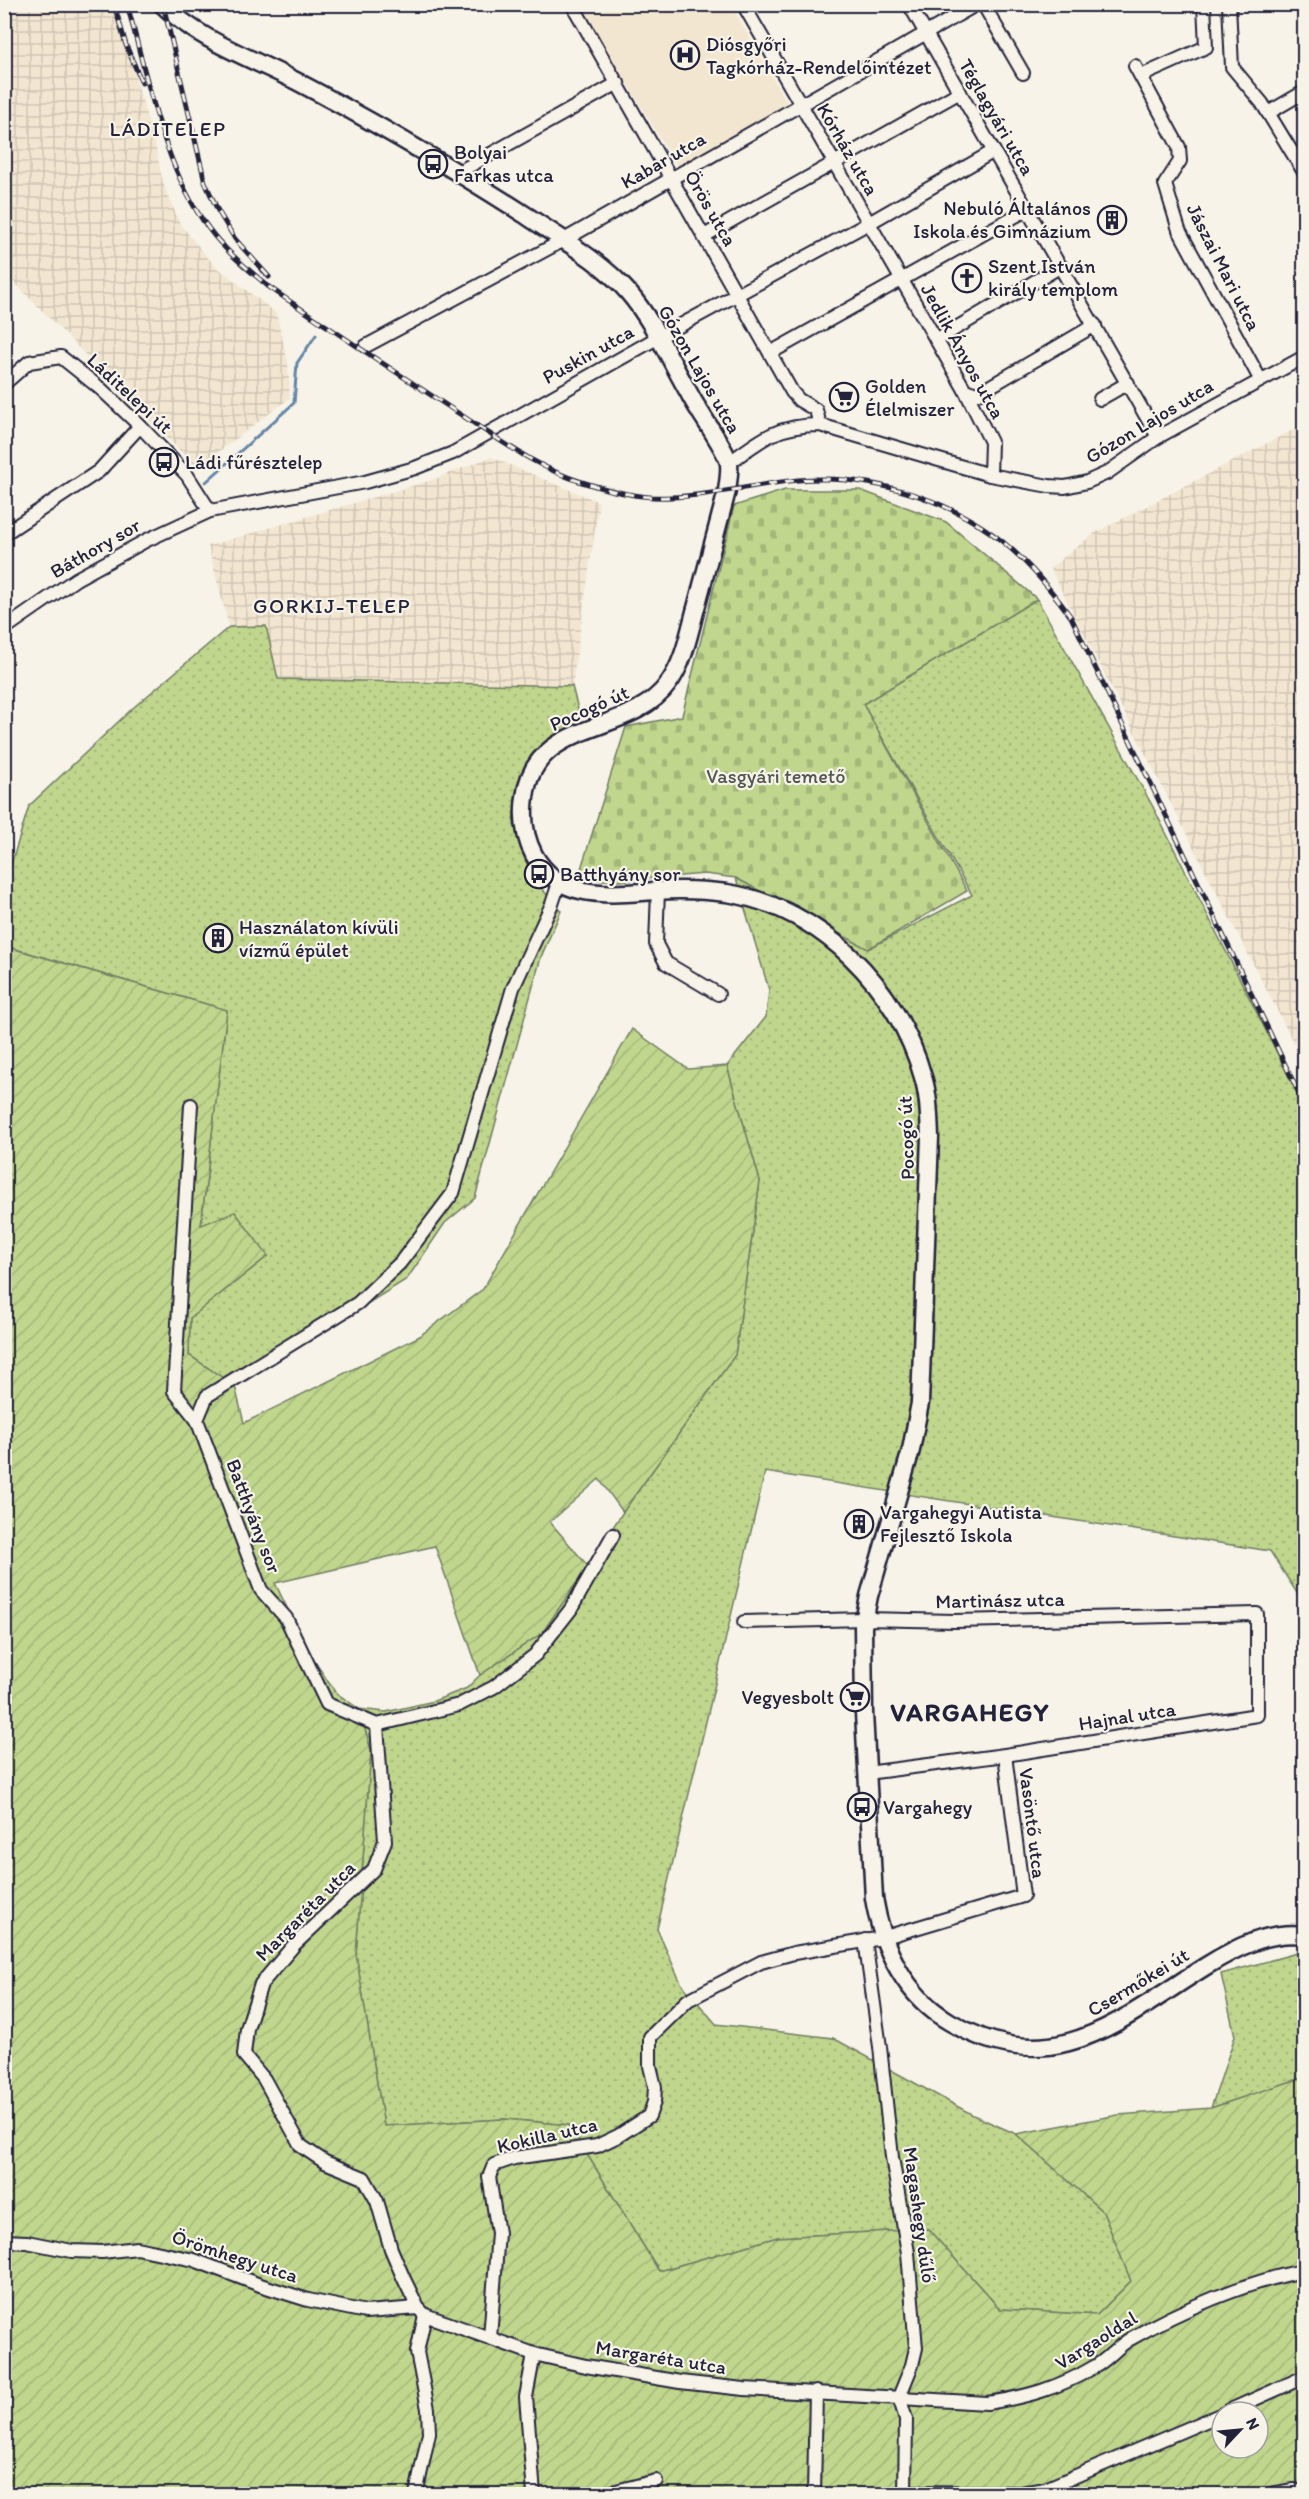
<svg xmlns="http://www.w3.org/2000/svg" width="1309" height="2499" font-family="Itim,sans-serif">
<defs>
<pattern id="industrial-grid" width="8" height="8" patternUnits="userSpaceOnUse" patternTransform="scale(1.5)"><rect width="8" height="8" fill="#f3e6d1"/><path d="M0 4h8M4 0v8" fill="none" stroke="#d0c5b4"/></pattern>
<pattern id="grass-dots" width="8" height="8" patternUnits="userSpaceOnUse" patternTransform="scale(1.5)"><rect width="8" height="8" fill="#bfd68c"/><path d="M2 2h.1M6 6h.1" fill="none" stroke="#a4b77a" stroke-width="1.8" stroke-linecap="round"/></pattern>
<pattern id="cemetery-stones" width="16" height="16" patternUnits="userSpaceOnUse" patternTransform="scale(1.5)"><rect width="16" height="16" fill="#bfd68c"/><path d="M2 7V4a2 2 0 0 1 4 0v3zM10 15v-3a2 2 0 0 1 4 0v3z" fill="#a4b77a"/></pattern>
<pattern id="garden-furrows" width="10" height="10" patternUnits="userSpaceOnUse" patternTransform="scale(1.5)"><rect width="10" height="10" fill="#bfd68c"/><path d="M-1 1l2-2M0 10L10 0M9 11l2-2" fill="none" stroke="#a4b77a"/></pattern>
</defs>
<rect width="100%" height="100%" fill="#f7f3e8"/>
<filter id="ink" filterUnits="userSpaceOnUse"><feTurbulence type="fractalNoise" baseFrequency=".0167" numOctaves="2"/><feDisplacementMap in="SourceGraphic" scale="12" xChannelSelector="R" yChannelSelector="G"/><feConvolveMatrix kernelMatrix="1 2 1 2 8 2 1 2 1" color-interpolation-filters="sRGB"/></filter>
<g filter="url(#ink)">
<!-- built -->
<polygon fill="#f3e6d1" points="580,5 731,5 789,106 678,168"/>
<!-- industrial -->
<g fill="url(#industrial-grid)">
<polygon points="4,5 114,5 156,148 163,183 180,224 214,265 276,313 288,362 290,398 197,468 5,273"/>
<polygon points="1304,424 1304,1063 1050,568 1095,533"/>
<polygon points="491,457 599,502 572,686 277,679 266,626 229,627 208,546 432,480"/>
</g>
<!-- grass -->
<g fill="url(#grass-dots)" stroke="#707c64" stroke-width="1.5">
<polygon points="1037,599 1152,805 1304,1106 1304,1604 1270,1551 765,1472 657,1929 681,1983 716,2024 833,2038 973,2115 1016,2134 1103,2212 1131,2281 1097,2315 1000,2309 928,2229 778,2237 659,2271 569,2125 504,2119 384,2126 356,1954 371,1750 359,1709 386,1712 434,1701 467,1688 480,1675 542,1633 623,1512 735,1355 760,1181 727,1066 766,1017 769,990 736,878 868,949 972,895 863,704"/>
<polygon points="266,626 278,679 572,686 581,721 566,734 538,750 521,784 513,819 528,867 542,889 561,911 541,957 475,1198 445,1223 407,1279 235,1386 189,1355 190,1318 268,1256 201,1225 227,1010 5,946 5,884 29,806 134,707 229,627"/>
<polygon points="1304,1951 1304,2077 1211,2108 1235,2036 1221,1974"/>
</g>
<!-- cemetery -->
<polygon fill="url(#cemetery-stones)" stroke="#707c64" stroke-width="1.5" points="785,490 860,490 946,522 1037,599 863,704 967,891 868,949 736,878 705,874 619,881 578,878 626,727 682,716 734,506"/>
<!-- garden -->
<path fill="url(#garden-furrows)" stroke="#707c64" stroke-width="1.5" fill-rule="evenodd" d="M4 946 227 1010 201 1225 235 1212 268 1256 190 1318 189 1355 235 1386 244 1423 418 1337 483 1289 632 1029 688 1069 727 1066 760 1181 735 1355 623 1512 599 1479 550 1522 588 1566 542 1633 480 1675 435 1546 275 1583 309 1653 335 1692 359 1709 371 1750 356 1954 384 2126 504 2119 569 2125 659 2271 778 2237 928 2229 1000 2309 1097 2315 1131 2281 1103 2212 1016 2134 1118 2115 1211 2108 1304 2077V2494H5ZM1222 2412H1258V2448H1222Z"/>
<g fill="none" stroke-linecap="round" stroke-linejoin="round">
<!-- stream -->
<polyline stroke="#6484a6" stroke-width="3" points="206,482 294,403 297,363 316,335"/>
<!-- minor casing -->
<g stroke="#22223b" stroke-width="16">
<g id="minor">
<polyline points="572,4 792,392 799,400 816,410 820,425"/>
<polyline points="743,4 965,390 991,442 990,475"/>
<polyline points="909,4 1158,437"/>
<polyline points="983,4 1023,73"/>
<polyline points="1229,4 1232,67 1262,103 1304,172"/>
<polyline points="1135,66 1179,147 1180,161 1165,184 1179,230 1260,379"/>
<polyline points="1141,76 1206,47 1204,4"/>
<polyline points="1268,113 1304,92"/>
<polyline points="457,173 618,83"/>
<polyline points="704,236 960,92"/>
<polyline points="936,340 1061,266"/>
<polyline points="366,346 564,240 977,4"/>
<polyline points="770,353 1028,209"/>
<polyline points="4,384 29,362 61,357 101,389 140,426 187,475 210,511"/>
<polyline points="965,390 977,394 1095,325"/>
<polyline points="1100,399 1128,383"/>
<path d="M729 463C761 439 778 425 820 425L990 475 1049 486 1065 487 1087 482 1107 473 1158 437 1304 357"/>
<polyline points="4,534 99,471 140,426"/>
<polyline points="4,629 76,579 147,540 210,511 365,482 415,468 453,453 657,338 869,223 994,151"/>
<polyline points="559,883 552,904 513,988 453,1193 400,1263 358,1303 207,1396 197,1420 261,1590 286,1618 327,1704 377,1725 459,1705 494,1687 535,1655 571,1609 613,1535"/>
<polyline points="658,891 656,944 666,963 718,994"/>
<polyline points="191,1105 174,1391 197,1420"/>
<polyline points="744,1622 865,1619 955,1621 1257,1614 1257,1715 1005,1755 867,1773"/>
<polyline points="377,1725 385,1841 374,1869 294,1945 261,1984 247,2029 244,2055 264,2079 301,2146 325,2162 364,2178 377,2201 391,2249 403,2277 418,2308 425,2315 417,2352 428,2409 429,2433 416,2494"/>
<polyline points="865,1940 880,2047 892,2157 908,2253 916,2348 912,2365 899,2397 906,2419 905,2494"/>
<polyline points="4,2241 27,2242 72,2251 102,2252 137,2248 194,2260 260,2285 308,2300 366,2312 418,2308"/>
<path d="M425 2315 534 2354 586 2366 680 2382 744 2389 987 2403C1027 2397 1059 2388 1094 2367 1107 2360 1117 2347 1130 2339 1180 2310 1248 2281 1304 2271"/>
<polyline points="490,2338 498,2233 489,2177 494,2165 514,2158 597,2146 618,2136 649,2116 654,2102 655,2087 650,2066 650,2037 688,2000 761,1962 794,1953 882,1938 1023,1896 1005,1755"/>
<polyline points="1226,2412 1304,2377"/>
<polyline points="905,2492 1021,2493 1045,2489 1222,2414"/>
<polyline points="534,2494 526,2397 534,2354"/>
<polyline points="604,2494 656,2481"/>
<polyline points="814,2494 816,2392"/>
<polyline points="1271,2494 1294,2490 1304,2493"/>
</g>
</g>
<!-- major casing -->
<g stroke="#22223b" stroke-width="21">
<path id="major" d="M162 4C198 40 251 58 296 81 375 122 452 168 527 216 561 239 601 261 628 292 653 321 670 360 689 393 696 408 728 452 729 464 730 473 728 482 727 491 717 530 706 569 696 608 689 633 684 663 668 684 630 737 535 717 525 797 522 818 524 836 534 855 560 902 611 894 656 891 680 889 703 890 727 893 821 908 898 987 923 1077 929 1096 929 1117 930 1137L920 1403 911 1450 869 1596 863 1627 864 1713 874 1898C882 1948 905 1996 950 2022 1054 2083 1119 2020 1206 1966 1235 1948 1270 1930 1304 1935"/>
</g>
<!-- minor -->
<use href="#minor" stroke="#f7f3e8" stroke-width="12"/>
<!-- major -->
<use href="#major" stroke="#f7f3e8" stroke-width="16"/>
<!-- rail casing -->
<g stroke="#22223b" stroke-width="5">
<g id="rail">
<polyline points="114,4 126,45 142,83"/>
<path d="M127 4C147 76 164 170 209 229 225 251 248 269 269 287 330 329 393 370 455 411 496 437 536 468 582 482 611 491 641 499 671 497 714 496 756 484 798 480 876 473 965 503 1021 558 1039 576 1056 596 1071 617L1304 1104"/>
<polyline points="163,4 205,182 218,211 235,239 269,277"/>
</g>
</g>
<!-- rail -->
<use href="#rail" stroke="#f7f3e8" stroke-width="3" stroke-dasharray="9" stroke-linecap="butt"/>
</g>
</g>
<!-- icons -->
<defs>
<g id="hospital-ring" transform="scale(1.5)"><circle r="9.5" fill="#f7f3e8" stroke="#22223b" stroke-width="1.5"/><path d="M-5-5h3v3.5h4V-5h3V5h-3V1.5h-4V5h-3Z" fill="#22223b"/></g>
<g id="bus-ring" transform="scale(1.5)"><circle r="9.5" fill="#f7f3e8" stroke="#22223b" stroke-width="1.5"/><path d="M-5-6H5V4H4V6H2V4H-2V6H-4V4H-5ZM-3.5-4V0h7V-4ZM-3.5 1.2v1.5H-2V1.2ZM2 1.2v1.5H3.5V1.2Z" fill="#22223b"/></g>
<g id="building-ring" transform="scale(1.5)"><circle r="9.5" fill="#f7f3e8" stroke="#22223b" stroke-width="1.5"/><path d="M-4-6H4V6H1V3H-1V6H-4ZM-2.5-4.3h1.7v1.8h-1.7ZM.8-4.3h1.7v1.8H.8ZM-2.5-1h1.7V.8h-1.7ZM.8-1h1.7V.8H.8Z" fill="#22223b"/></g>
<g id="church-ring" transform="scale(1.5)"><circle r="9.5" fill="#f7f3e8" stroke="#22223b" stroke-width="1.5"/><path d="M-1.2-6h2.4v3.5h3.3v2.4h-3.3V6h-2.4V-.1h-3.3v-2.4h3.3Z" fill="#22223b"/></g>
<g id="supermarket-ring" transform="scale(1.5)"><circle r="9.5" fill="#f7f3e8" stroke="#22223b" stroke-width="1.5"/><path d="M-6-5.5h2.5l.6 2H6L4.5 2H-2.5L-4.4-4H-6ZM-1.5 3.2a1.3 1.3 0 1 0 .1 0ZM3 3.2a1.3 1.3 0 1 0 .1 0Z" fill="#22223b"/></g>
</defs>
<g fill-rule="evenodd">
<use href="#hospital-ring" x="685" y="55"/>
<use href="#bus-ring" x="433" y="164"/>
<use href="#building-ring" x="1112" y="220"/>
<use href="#church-ring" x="967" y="278"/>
<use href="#supermarket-ring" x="844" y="397"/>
<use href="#bus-ring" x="164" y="462"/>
<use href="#bus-ring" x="539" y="874"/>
<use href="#building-ring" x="218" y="938"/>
<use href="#building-ring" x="859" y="1524"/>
<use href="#supermarket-ring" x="855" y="1697"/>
<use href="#bus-ring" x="862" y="1807"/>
</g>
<g text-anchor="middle" stroke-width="4.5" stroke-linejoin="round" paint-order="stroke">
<!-- poi labels -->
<g font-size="20" fill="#22223b" stroke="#f7f3e8" text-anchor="start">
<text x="706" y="51">Diósgyőri<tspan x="706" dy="23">Tagkórház-Rendelőintézet</tspan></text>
<text x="454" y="159">Bolyai<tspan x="454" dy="23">Farkas utca</tspan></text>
<text x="1091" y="215" text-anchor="end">Nebuló Általános<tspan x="1091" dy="23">Iskola és Gimnázium</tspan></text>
<text x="988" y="273">Szent István<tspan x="988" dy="23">király templom</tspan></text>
<text x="865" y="393">Golden<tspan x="865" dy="23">Élelmiszer</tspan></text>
<text x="185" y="469">Ládi fűrésztelep</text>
<text x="560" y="881">Batthyány sor</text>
<text x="239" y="934">Használaton kívüli<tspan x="239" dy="23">vízmű épület</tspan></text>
<text x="880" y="1519">Vargahegyi Autista<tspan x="880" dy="23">Fejlesztő Iskola</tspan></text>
<text x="834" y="1704" text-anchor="end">Vegyesbolt</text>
<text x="883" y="1814">Vargahegy</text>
</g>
<!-- street labels -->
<g font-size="20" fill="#22223b" stroke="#f7f3e8">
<text transform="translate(997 117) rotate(60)" y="7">Téglagyári utca</text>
<text transform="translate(848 149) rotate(60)" y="7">Kórház utca</text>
<text transform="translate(663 160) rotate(-30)" y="7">Kabar utca</text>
<text transform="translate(711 208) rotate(60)" y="7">Örös utca</text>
<text transform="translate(1224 267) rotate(63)" y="7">Jászai Mari utca</text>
<text transform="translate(963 351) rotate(61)" y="7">Jedlik Ányos utca</text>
<text transform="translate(588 354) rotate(-29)" y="7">Puskin utca</text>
<text transform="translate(700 369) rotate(60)" y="7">Gózon Lajos utca</text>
<text transform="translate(130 393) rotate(43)" y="7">Láditelepi út</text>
<text transform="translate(1149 421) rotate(-31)" y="7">Gózon Lajos utca</text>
<text transform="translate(95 548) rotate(-30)" y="7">Báthory sor</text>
<text transform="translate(589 708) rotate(-24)" y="7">Pocogó út</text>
<text transform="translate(906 1138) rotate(-92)" y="7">Pocogó út</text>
<text transform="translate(254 1516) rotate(69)" y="7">Batthyány sor</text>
<text transform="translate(1000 1600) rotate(-1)" y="7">Martinász utca</text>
<text transform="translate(1127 1716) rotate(-9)" y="7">Hajnal utca</text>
<text transform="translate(1033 1823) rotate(83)" y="7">Vasöntő utca</text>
<text transform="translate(305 1911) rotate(-45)" y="7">Margaréta utca</text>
<text transform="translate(1138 1982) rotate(-31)" y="7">Csermőkei út</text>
<text transform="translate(547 2135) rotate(-13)" y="7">Kokilla utca</text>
<text transform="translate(920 2215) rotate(82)" y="7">Magashegy dűlő</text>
<text transform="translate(235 2256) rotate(18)" y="7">Örömhegy utca</text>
<text transform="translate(1096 2340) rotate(-32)" y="7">Vargaoldal</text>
<text transform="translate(661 2357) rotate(9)" y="7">Margaréta utca</text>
</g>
<!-- park labels -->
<g font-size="20" fill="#515853" stroke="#f7f3e8">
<text x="776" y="783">Vasgyári temető</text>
</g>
<!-- neighbourhood labels -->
<g font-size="21" letter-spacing="1.5" fill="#22223b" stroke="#f7f3e8">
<text x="168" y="136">LÁDITELEP</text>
<text x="332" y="613">GORKIJ-TELEP</text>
</g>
<!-- district labels -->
<g font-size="26" font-weight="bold" letter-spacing="1.5" fill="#22223b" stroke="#f7f3e8">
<text x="970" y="1721">VARGAHEGY</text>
</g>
</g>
<!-- margin -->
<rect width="1309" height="2499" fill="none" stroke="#f7f3e8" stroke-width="24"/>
<rect x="12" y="12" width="1285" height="2475" fill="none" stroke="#22223b" stroke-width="2" filter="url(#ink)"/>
<!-- north arrow -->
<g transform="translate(1240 2430) rotate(64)"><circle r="28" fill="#f7f3e8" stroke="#a29fa3" stroke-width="1.5"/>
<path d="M0-4.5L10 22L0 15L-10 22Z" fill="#22223b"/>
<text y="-9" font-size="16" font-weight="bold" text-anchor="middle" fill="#22223b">N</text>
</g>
</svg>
